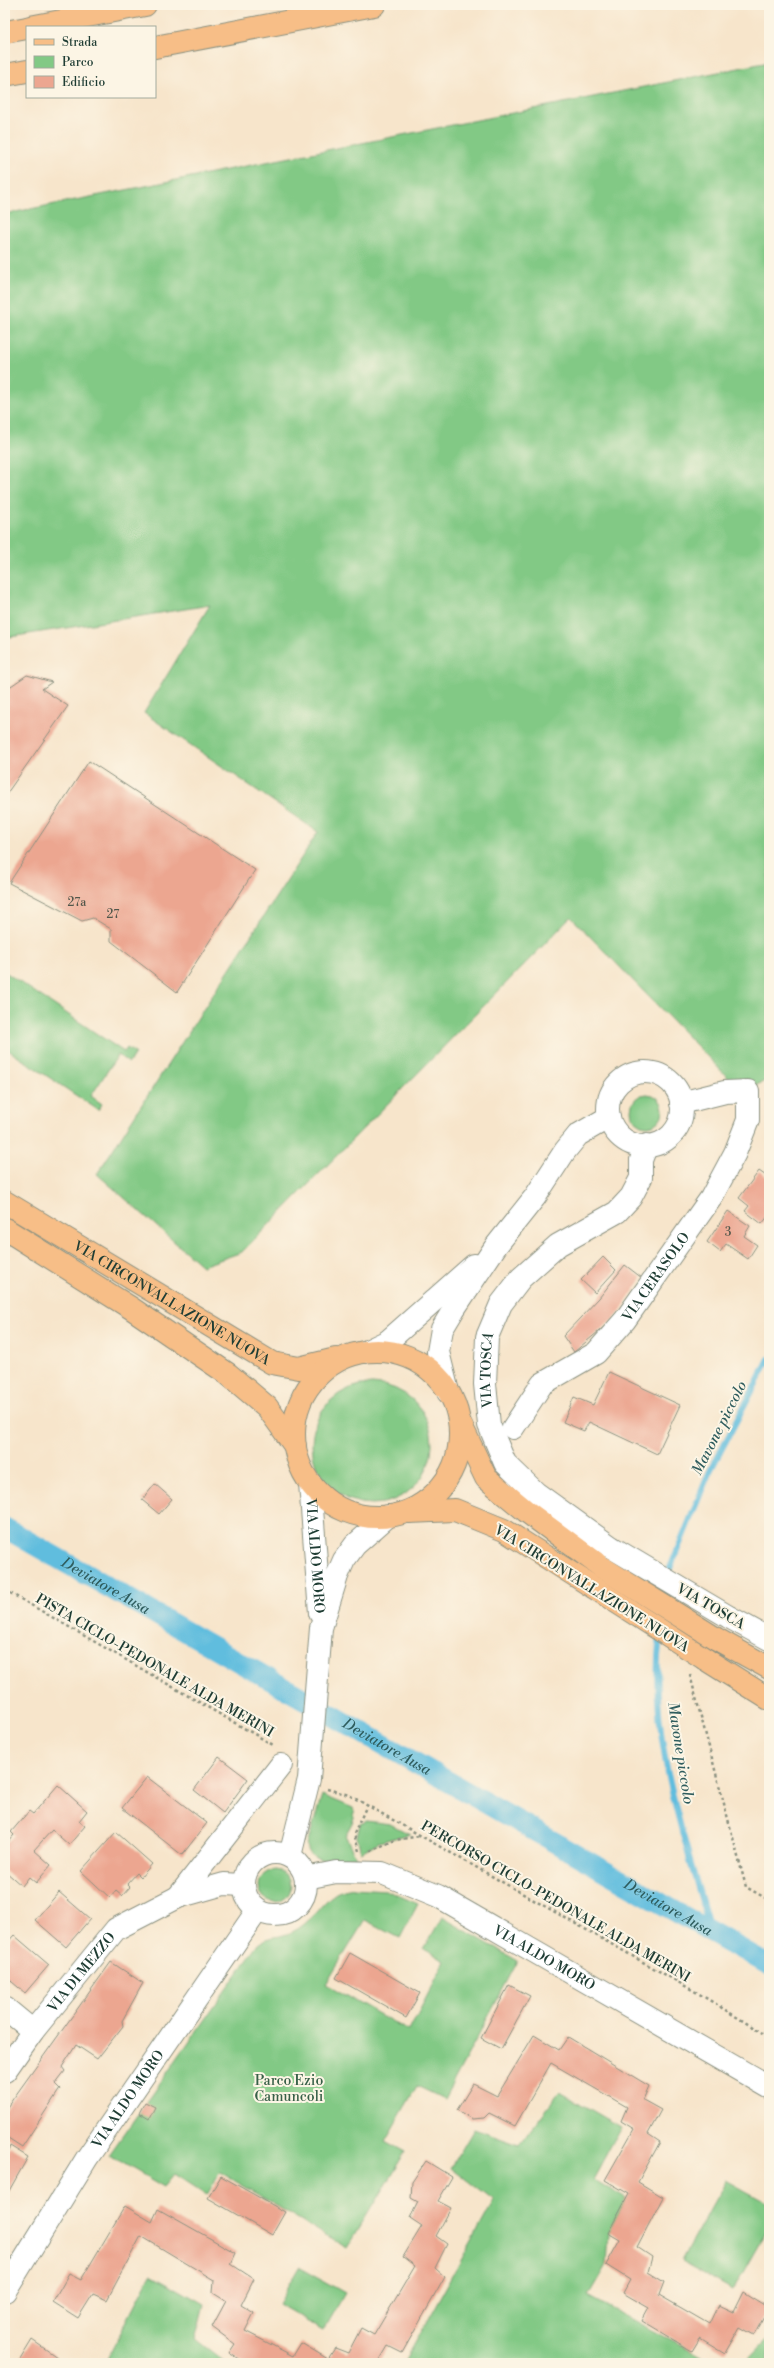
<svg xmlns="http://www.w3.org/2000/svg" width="774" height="2368" font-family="'Libre Bodoni',serif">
<rect width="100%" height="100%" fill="#fcf5e5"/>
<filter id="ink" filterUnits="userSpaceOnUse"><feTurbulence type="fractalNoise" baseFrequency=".025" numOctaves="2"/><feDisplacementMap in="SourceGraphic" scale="8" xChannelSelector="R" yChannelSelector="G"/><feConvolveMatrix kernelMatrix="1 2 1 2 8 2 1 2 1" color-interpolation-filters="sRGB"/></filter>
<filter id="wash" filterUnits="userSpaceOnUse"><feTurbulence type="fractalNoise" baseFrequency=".012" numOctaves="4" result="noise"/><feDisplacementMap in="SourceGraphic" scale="16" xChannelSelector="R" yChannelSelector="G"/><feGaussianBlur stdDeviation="0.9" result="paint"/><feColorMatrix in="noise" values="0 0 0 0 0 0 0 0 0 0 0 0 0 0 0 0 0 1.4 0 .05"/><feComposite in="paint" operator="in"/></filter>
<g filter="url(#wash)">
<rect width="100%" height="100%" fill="#f7e5cb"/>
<!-- green -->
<g fill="#82c985" stroke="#50835c">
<polygon points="769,62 769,1079 742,1092 571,917 242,1252 202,1266 97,1174 318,832 144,713 210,605 10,637 5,641 5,214"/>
<polygon points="5,972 124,1052 127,1048 135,1053 129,1063 118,1055 91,1096 102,1104 98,1110 5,1048"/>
<circle cx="647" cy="1110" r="16"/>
<circle cx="372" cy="1444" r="60"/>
<path d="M322 1795 353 1808C358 1817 349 1827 345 1836L356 1857C338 1858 310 1868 307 1845Z"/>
<polygon points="367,1821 390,1824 410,1834 379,1842 361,1852 357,1837 360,1824"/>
<circle cx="275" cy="1886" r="16"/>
<path d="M354 1888 386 1890 418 1904 400 1938 365 1920 326 1984 409 2031 445 1961 424 1949 442 1917 518 1961 444 2099 417 2086 385 2141 405 2152 347 2248 220 2172 207 2195 175 2174 164 2187 109 2155 258 1944C270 1935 279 1938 292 1932 312 1923 319 1904 336 1893 341 1890 349 1889 354 1888Z"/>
<polygon points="560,2092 621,2127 593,2179 626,2199 608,2233 606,2265 588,2296 713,2363 404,2363 494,2201 451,2168 474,2129 519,2145"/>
<polygon points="726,2180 769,2204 769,2226 733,2290 681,2261"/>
<polygon points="299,2267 345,2293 324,2330 278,2304"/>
<polygon points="151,2274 204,2304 195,2340 225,2363 105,2363"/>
<polygon points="769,2338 769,2363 745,2363"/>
</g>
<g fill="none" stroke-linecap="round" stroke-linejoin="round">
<!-- stream -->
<g stroke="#60bdde" stroke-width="6">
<polyline points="664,1601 668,1573 709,1473 769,1359"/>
<path d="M660 1635C647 1735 684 1835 710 1930"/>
</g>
<!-- canal -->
<path stroke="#60bdde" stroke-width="21" id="s1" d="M5 1528 769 1965"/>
</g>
<g id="blocks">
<!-- building -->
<g fill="#eca690">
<polygon points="27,675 52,682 42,689 68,706 5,796 5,690"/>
<polygon points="89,761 255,870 177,992 111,941 111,929 93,918 82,921 9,883"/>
<polygon points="759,1171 769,1178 769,1215 762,1224 745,1211 749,1206 739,1198"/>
<polygon points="728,1211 750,1226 744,1236 757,1245 748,1259 726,1244 720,1252 707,1242"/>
<polygon points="603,1257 616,1270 595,1293 581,1280"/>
<polygon points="625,1265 642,1278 617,1316 574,1352 563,1336 599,1298"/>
<polygon points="609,1372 680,1405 657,1454 589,1422 584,1431 563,1422 574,1397 593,1405"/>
<polygon points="155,1484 172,1499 159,1514 142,1500"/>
<polygon points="219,1757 248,1779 223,1813 194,1790"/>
<polygon points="147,1777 207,1823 182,1855 122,1808"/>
<polygon points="58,1785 87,1811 79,1821 85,1826 69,1845 52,1830 34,1850 51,1865 36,1883 29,1877 22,1886 5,1871 5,1845 14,1835 11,1832 29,1811 33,1814"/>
<polygon points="116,1832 152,1864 141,1877 137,1873 127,1884 130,1887 122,1896 116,1891 110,1898 81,1871"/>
<polygon points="59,1892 90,1919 66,1947 35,1920"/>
<polygon points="14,1935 49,1965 25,1993 5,1976 5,1945"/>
<polygon points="350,1953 420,1993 406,2018 336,1978"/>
<polygon points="111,1962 143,1983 122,2021 123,2026 97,2059 76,2045 62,2067 65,2071 55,2084 60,2089 22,2147 5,2136 5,2110"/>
<polygon points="509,1985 530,1996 501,2049 481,2038"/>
<polygon points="534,2035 559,2050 568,2037 649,2086 643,2100 661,2110 648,2134 660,2142 638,2182 663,2197 637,2247 652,2257 648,2272 664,2282 659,2295 709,2324 718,2305 733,2312 743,2292 769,2308 754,2335 740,2327 725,2353 700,2338 692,2351 642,2321 649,2308 623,2293 630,2280 606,2265 620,2240 608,2233 629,2194 605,2180 634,2129 621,2121 627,2107 551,2063 515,2126 489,2113 484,2118 472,2119 457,2110 473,2084 497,2096"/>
<polygon points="145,2102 155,2107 149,2119 139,2113"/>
<polygon points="10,2146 28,2157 5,2198 5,2161"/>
<polygon points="426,2161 452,2177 438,2201 451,2208 436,2236 447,2244 435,2268 445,2277 402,2353 388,2346 378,2363 245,2363 229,2353 235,2344 212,2327 226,2301 213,2293 214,2280 141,2236 107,2300 93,2294 78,2318 53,2302 69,2274 81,2280 125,2206 152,2222 158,2209 236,2253 231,2264 254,2279 241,2305 254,2313 245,2331 293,2356 301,2343 328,2359 335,2348 348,2353 361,2328 374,2335 415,2266 403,2257 422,2226 410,2218 418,2202 411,2198 412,2182"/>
<polygon points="221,2176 285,2212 272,2235 208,2198"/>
<polygon points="32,2340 57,2357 54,2363 18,2363"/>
</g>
</g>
</g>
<g filter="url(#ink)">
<use href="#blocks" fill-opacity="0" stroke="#8b9180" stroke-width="1"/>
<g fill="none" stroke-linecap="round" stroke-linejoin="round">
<!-- minor casing -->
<g stroke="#8b9180" stroke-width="24">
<g id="minor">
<circle cx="645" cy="1109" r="37"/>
<polyline points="365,1352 388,1341 474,1265"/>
<polyline points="448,1392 438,1352 442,1329 454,1309 496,1246 535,1197 565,1151 578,1135 609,1117"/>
<path id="s2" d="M513 1428 542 1384 596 1353 625 1320 711 1198 735 1153 748 1120V1091L725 1092 681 1103"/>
<path id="s3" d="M310 1483 320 1613"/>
<path id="s4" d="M611 1547 536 1493 505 1463 489 1425 485 1384 487 1337 501 1304 521 1278 558 1245 617 1212 631 1197 641 1178V1160L647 1145"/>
<polyline points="729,1617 769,1639"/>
<circle cx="275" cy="1884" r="31"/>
<polyline points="290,1856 309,1779 321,1628 337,1576 344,1560 355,1545 388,1516"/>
<path id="s5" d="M306 1878 336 1872 382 1873 438 1896 769 2087"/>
<polyline points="178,1897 281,1765"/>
<polyline points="5,2008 33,2031"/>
<path id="s6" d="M5 2071 33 2031 116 1929 178 1897 224 1884 243 1885"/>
<path id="s7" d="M5 2291 87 2158 257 1911"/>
</g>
</g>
<!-- major casing -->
<g stroke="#8b9180" stroke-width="24">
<g id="major">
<path id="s8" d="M5 1202 272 1363 299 1368 336 1359"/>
<polyline points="5,1229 131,1308 228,1374 267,1407 295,1446"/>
<circle cx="377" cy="1434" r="83"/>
<polyline points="461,1425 486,1478 526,1511 603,1568"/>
<polyline points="409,1512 455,1510 504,1530 593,1587"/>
<polyline points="715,1638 769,1668"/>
<polyline points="705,1659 769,1699"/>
</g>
</g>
<!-- highway casing -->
<g stroke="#8b9180" stroke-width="24">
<g id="highway">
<polyline points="30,27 145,5"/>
<polyline points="5,32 27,28"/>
<polyline points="155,47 374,5"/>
<polyline points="5,75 27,71"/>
</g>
</g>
<!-- path -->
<g stroke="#8b9180" stroke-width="2.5" stroke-dasharray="3 3" stroke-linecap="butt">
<polyline points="5,1590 275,1746"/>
<polyline points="690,1675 746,1887 769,1900"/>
<polyline points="327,1789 349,1795 701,1995 769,2037"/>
<polyline points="359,1851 354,1834 367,1805"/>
<polyline points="370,1851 395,1840 420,1836"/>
</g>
<!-- minor -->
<use href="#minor" stroke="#fff" stroke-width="22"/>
<!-- major -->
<use href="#major" stroke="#f7be87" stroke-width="22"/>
<!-- highway -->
<use href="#highway" stroke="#f7be87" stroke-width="22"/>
<!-- minor-bridge casing -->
<g stroke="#8b9180" stroke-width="24" stroke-linecap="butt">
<polyline id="minor-bridge" points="611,1547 729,1617"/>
</g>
<!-- major-bridge casing -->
<g stroke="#8b9180" stroke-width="24" stroke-linecap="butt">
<g id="major-bridge">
<polyline points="603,1568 715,1638"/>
<polyline points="593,1587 705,1659"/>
</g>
</g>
<!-- minor-bridge -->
<use href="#minor-bridge" stroke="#fff" stroke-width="22"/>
<!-- major-bridge -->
<use href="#major-bridge" stroke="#f7be87" stroke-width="22"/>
</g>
</g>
<g text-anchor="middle" stroke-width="4" stroke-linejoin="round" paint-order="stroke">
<!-- number labels -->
<g font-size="12" fill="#52574b">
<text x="77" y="906">27a</text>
<text x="113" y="918">27</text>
<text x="728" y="1236">3</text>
</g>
<!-- street labels -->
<g font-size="14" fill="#1f3d34" stroke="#fcf5e5">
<text dy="5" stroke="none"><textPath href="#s2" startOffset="212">VIA CERASOLO</textPath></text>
<text dy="5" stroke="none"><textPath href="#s8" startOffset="195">VIA CIRCONVALLAZIONE NUOVA</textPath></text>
<text dy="5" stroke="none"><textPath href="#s4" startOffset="232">VIA TOSCA</textPath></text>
<text dy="5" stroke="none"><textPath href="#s3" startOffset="73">VIA ALDO MORO</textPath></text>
<text transform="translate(592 1588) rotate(32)" y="5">VIA CIRCONVALLAZIONE NUOVA</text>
<text transform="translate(711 1606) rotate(30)" y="5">VIA TOSCA</text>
<text transform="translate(155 1665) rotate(30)" y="5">PISTA CICLO-PEDONALE ALDA MERINI</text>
<text transform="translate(556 1901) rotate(30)" y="5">PERCORSO CICLO-PEDONALE ALDA MERINI</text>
<text dy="5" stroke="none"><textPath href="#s5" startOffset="260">VIA ALDO MORO</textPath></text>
<text dy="5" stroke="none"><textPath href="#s6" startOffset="125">VIA DI MEZZO</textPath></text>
<text dy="5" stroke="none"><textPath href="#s7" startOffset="228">VIA ALDO MORO</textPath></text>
</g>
<!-- park labels -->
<g font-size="14" fill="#386048" stroke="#fcf5e5">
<text x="289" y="2085">Parco Ezio<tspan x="289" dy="16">Camuncoli</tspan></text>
</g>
<!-- water labels -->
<g font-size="15" font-style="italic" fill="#2f5d5e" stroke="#fcf5e5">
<text transform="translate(719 1428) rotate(-63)" y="5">Mavone piccolo</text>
<text dy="5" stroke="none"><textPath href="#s1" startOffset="116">Deviatore Ausa</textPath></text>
<text dy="5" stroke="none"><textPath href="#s1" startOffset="440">Deviatore Ausa</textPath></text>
<text transform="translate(681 1753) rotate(81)" y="5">Mavone piccolo</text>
<text dy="5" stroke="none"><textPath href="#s1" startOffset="764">Deviatore Ausa</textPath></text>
</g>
</g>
<!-- margin -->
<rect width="774" height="2368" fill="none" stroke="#fcf5e5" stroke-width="20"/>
<!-- legend -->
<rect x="26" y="26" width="130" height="72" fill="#fcf5e5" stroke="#a4ab9e"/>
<rect x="34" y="39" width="20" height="6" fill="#f7be87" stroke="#a4ab9e"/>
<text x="62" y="46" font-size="12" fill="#1f3d34">Strada</text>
<rect x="34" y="56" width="20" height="12" fill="#82c985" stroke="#a4ab9e"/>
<text x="62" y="66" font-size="12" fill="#1f3d34">Parco</text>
<rect x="34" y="76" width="20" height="12" fill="#eca690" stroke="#a4ab9e"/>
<text x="62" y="86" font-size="12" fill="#1f3d34">Edificio</text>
</svg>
